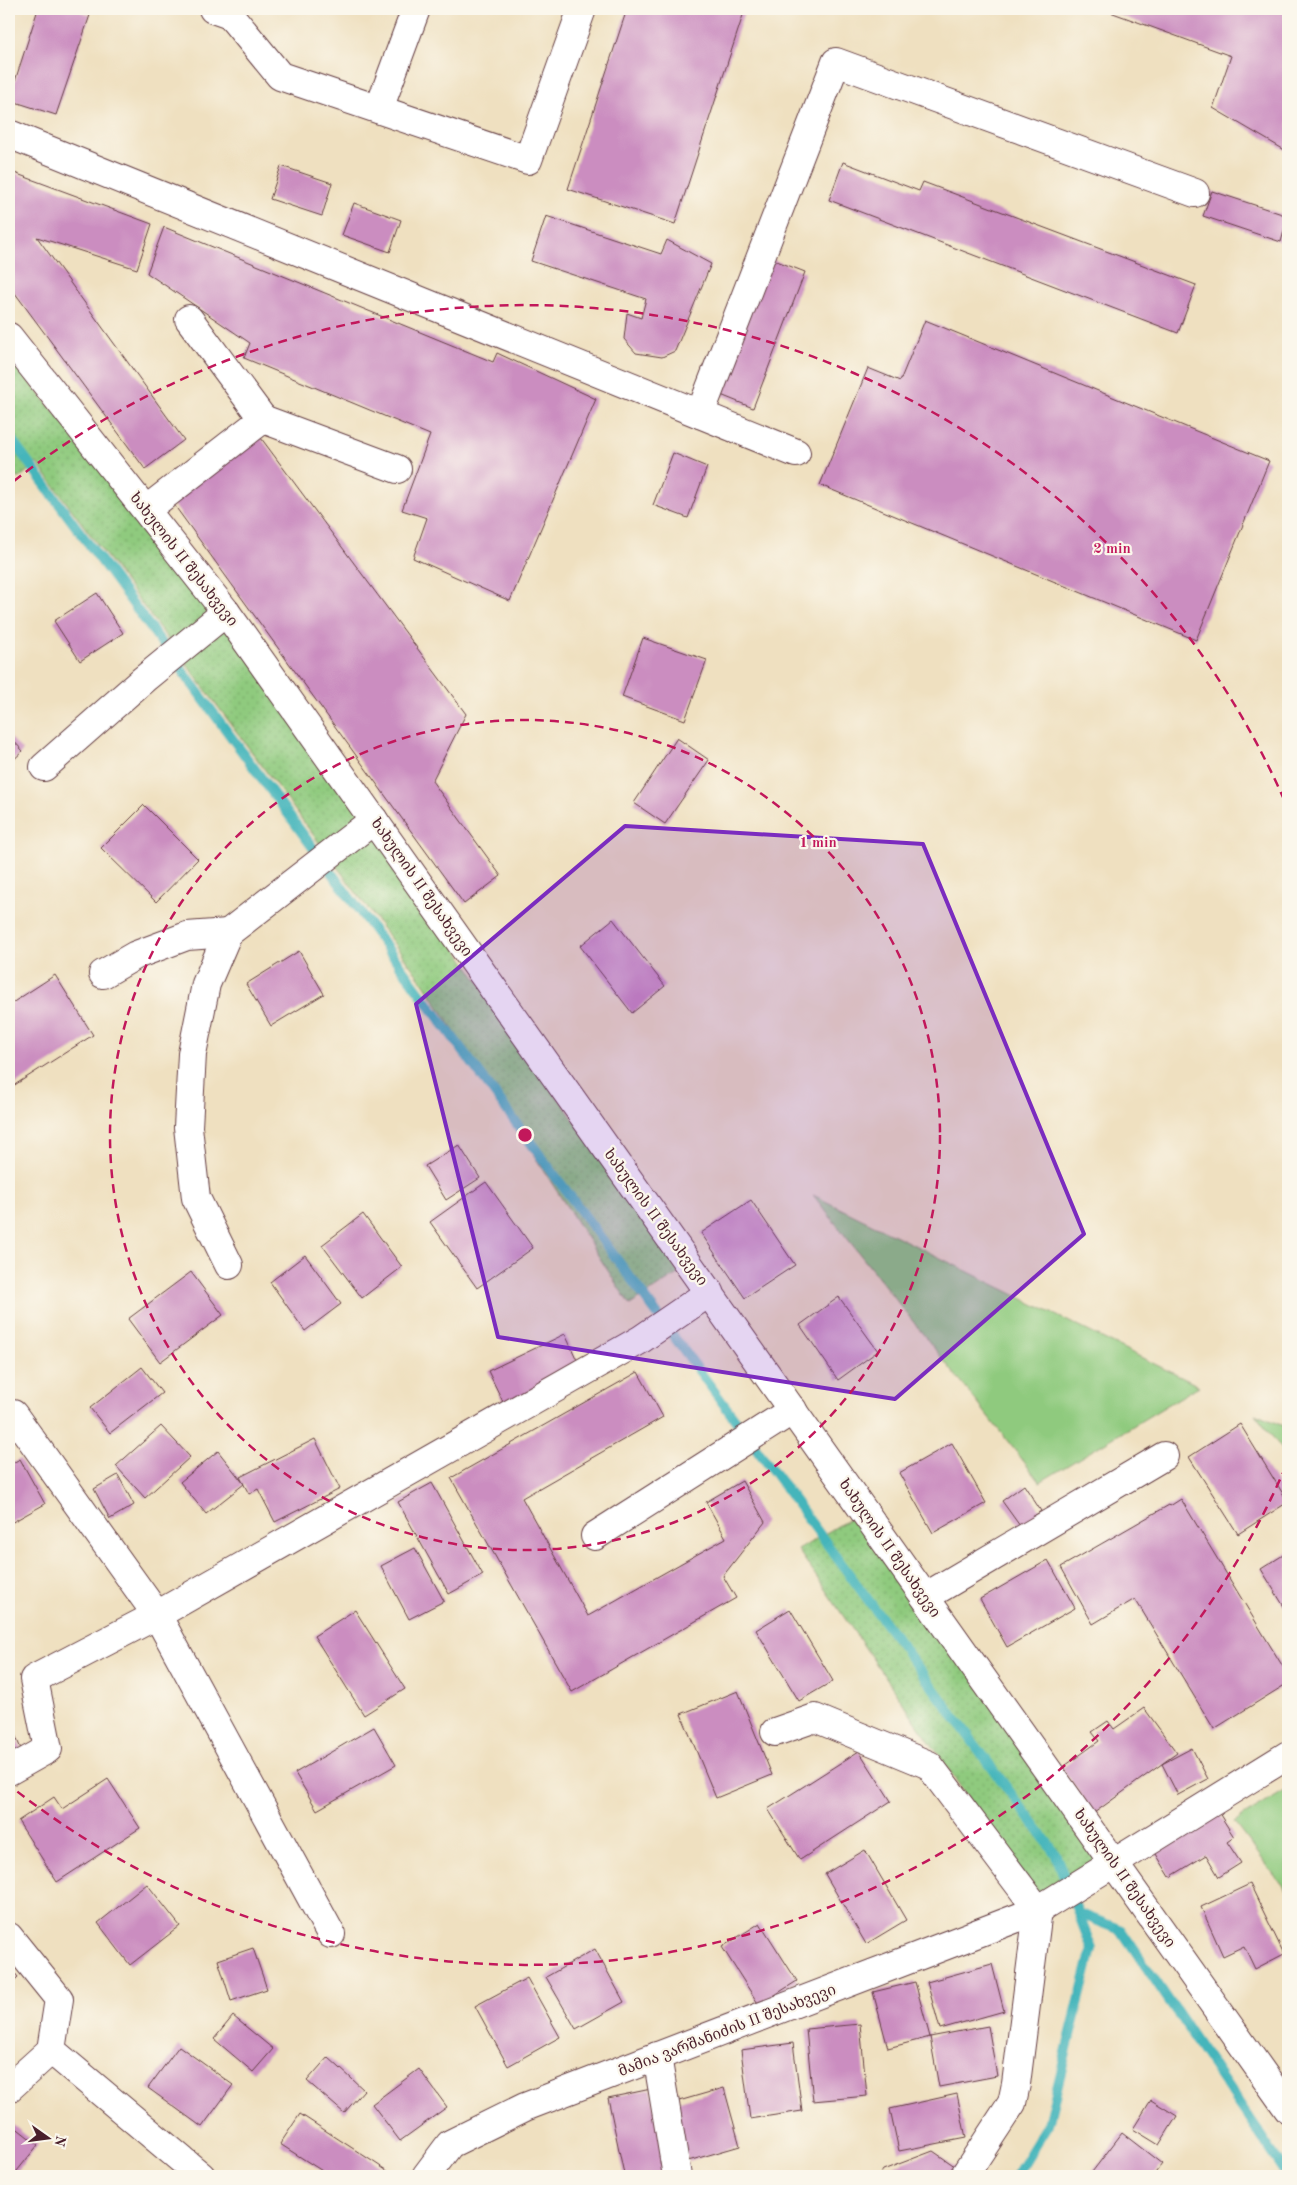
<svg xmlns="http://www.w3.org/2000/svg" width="1297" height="2185" font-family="'Old Standard TT','Noto Serif Georgian',serif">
<defs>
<pattern id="grass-dots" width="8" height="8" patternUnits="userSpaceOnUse" patternTransform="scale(1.25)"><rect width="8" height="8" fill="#8fca7e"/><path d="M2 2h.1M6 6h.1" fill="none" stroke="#7dad6d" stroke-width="1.8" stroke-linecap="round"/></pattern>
</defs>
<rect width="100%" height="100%" fill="#fbf7ec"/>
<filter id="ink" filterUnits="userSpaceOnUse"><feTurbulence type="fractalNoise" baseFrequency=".02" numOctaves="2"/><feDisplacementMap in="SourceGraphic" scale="10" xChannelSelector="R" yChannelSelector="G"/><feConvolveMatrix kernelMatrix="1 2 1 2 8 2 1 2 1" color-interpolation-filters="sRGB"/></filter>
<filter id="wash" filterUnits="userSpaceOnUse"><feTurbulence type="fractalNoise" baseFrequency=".0096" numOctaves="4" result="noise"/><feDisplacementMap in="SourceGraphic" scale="20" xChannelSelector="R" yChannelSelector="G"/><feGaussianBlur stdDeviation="1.12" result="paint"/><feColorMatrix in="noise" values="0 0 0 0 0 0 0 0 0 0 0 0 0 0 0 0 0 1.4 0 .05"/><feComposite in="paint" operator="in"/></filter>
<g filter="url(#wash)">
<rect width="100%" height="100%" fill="#efe0c0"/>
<!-- grass -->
<g fill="url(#grass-dots)" stroke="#6c7454">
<polygon points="9,358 228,617 679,1273 630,1305 424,984 37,463 18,479 9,468"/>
<polygon points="864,1510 1114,1864 1043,1907 798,1550"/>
</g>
<!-- garden -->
<g fill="#8fca7e" stroke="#6c7454">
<polygon points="813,1195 1199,1386 1040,1482"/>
<polygon points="1255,1414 1288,1428 1288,1457"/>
<polygon points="1288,1789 1288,1893 1234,1822"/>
</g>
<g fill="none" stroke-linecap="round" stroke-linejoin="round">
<!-- stream -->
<g stroke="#45b5bb" stroke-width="10">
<polyline points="9,436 1055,1853 1092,1949 1048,2124 1016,2176"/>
<polyline points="1078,1913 1121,1930 1288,2176"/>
</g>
</g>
<g id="blocks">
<!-- building -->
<g fill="#cb8dc0">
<polygon points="38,9 73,9 90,15 56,115 9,100"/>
<polygon points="627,9 745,9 675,224 568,189"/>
<polygon points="1102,9 1288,9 1288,152 1213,108 1231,56"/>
<polygon points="843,162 919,191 923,182 1196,285 1178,333 829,200"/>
<polygon points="281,166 332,183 322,216 270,199"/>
<polygon points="9,171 152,224 137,269 37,237 184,440 145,469 9,285"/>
<polygon points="1212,191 1288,216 1281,242 1203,216"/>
<polygon points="354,203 401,220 390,252 342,235"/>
<polygon points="546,216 661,254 667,240 711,264 675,351 662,357 636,353 624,339 627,313 641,318 646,299 531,261"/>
<polygon points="164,227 493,362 497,353 596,399 510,601 413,558 427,518 402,510 430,435 244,358 250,343 147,273"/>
<polygon points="769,258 805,272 753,408 716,393"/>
<polygon points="925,320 1269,461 1196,640 820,485 868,368 900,381"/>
<polygon points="258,434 466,714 432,781 501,876 464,904 169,498"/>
<polygon points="673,453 707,467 688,518 653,505"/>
<polygon points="97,593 123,633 80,661 54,621"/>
<polygon points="643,638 707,660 685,720 622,697"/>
<polygon points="9,736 23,751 9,764"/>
<polygon points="677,738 709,760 665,824 634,803"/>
<polygon points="144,805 198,859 156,902 101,848"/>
<polygon points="613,919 665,986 632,1013 580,946"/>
<polygon points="299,951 324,994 271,1026 246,984"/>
<polygon points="55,975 93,1035 13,1086 9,1079 9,1005"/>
<polygon points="459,1145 480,1178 446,1200 425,1166"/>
<polygon points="486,1182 533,1248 477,1288 430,1222"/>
<polygon points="751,1200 795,1265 745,1298 701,1233"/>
<polygon points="363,1214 402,1267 362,1298 322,1245"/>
<polygon points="305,1255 341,1304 305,1331 270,1282"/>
<polygon points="191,1272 223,1315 160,1362 128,1319"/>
<polygon points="839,1297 878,1351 838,1380 800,1325"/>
<polygon points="565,1334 581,1369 505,1406 488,1371"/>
<polygon points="142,1367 162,1393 110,1433 90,1408"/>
<polygon points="638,1372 663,1417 522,1498 588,1616 726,1538 706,1502 742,1481 765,1522 723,1576 736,1598 572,1692 451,1478"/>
<polygon points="1240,1424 1288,1502 1238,1534 1189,1457"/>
<polygon points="161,1426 190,1457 145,1498 116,1466"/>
<polygon points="315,1439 340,1489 275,1522 258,1489 249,1494 240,1477"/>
<polygon points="952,1443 986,1503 933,1533 899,1473"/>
<polygon points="218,1451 244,1484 206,1514 180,1482"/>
<polygon points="20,1459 45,1504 9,1524 9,1465"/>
<polygon points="118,1475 134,1505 110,1519 94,1489"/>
<polygon points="432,1483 483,1575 449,1594 398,1502"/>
<polygon points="1024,1485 1041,1511 1020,1526 1002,1501"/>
<polygon points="1181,1499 1288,1675 1288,1683 1214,1729 1135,1599 1093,1624 1061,1567 1169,1505 1170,1506"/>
<polygon points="415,1548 444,1601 409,1619 381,1566"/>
<polygon points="1288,1552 1288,1613 1261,1569"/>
<polygon points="1048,1560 1075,1608 1007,1647 980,1599"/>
<polygon points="790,1609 833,1681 799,1701 756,1630"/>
<polygon points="355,1610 405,1689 364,1715 314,1636"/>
<polygon points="738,1691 772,1775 716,1798 681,1714"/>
<polygon points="1144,1708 1177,1753 1094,1813 1062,1768 1099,1741 1092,1732 1108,1721 1114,1729"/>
<polygon points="9,1720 23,1754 9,1760"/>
<polygon points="374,1727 396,1765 317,1810 295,1773"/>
<polygon points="1192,1748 1208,1779 1178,1795 1162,1764"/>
<polygon points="859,1751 891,1801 800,1860 768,1809"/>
<polygon points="108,1779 140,1828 57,1882 18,1821 54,1797 62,1809"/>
<polygon points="1217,1810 1234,1837 1227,1842 1241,1863 1219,1877 1206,1855 1170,1877 1153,1849"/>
<polygon points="865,1850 906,1920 866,1944 825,1874"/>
<polygon points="147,1884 180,1926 130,1965 98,1923"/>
<polygon points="1250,1884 1284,1954 1255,1969 1244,1946 1223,1956 1201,1907"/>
<polygon points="760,1923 797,1981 759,2005 722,1947"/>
<polygon points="253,1948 267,1989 231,2001 218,1960"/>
<polygon points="595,1949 624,2002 576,2029 546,1977"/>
<polygon points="992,1964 1004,2011 940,2029 927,1982"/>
<polygon points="9,1966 18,1977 9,1985"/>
<polygon points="527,1978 560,2037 508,2066 475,2006"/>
<polygon points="915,1982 930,2037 888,2048 873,1992"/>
<polygon points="233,2016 273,2049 253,2072 214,2039"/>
<polygon points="860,2024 867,2096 813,2101 806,2029"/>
<polygon points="988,2026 997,2076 939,2087 930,2037"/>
<polygon points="793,2043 802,2111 750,2119 741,2050"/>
<polygon points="179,2046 233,2085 202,2127 148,2088"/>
<polygon points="328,2057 364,2090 344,2113 307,2081"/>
<polygon points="419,2069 447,2107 400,2141 372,2104"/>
<polygon points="724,2088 740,2146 688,2161 672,2103"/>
<polygon points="651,2089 669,2176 619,2176 624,2174 608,2098"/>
<polygon points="957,2094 966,2138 899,2151 890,2109"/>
<polygon points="1151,2100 1177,2116 1159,2145 1133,2129"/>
<polygon points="300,2114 392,2174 391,2176 330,2176 280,2144"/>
<polygon points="9,2122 38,2145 13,2176 9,2176"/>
<polygon points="1122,2133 1162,2164 1153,2176 1089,2176"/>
<polygon points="933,2151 959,2169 954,2176 879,2176 883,2170"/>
</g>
</g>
</g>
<g filter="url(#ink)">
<use href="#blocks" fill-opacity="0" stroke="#633c41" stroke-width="1"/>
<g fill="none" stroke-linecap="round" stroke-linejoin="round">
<!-- minor casing -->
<g stroke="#633c41" stroke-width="30">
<g id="minor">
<polyline points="213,9 230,15 280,76 528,160 582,9"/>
<polyline points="379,109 416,9"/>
<polyline points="9,134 796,453"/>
<polyline points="189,319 263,419"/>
<polyline points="9,337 226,612 1288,2109"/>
<polyline points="700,414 836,62 1195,193"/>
<polyline points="147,509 263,419 397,469"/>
<polyline points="44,767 144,679 226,612"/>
<polyline points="103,974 136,955 187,936 228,933"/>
<polyline points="229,1265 196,1198 188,1127 192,1054 206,984 228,933 374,820"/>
<polyline points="9,1416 13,1414 157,1615 331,1934"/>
<polyline points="595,1536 793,1410"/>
<polyline points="925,1597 1164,1456"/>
<polyline points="775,1732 815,1718 929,1765 1038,1910 1016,2084 1012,2103 964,2176"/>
<polyline points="9,1771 48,1749 34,1679 157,1615 640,1340 710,1292"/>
<polyline points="9,1937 59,1999 51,2050 201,2176"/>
<polyline points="657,2056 677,2176"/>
<polyline points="9,2088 51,2050"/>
<polyline points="426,2176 450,2144 525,2107 1038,1910 1288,1755"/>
</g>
</g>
<!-- minor -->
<use href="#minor" stroke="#fff" stroke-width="28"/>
</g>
</g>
<!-- marked area -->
<path fill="#7b2cbf" fill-opacity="0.2" stroke="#7b2cbf" stroke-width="4" stroke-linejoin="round" d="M625 826 923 844 1084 1234 895 1399 498 1337 416 1004Z"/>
<!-- distance rings -->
<g fill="none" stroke="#c2185b" stroke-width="2.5" stroke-dasharray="9 6">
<circle cx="525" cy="1135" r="415"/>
<path d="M1286 1466A830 830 0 0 1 14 1789M14 481A830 830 0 0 1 1286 804"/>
</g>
<g text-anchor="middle" stroke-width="4.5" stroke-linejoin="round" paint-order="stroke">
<!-- street labels -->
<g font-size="15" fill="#4a1f2b" stroke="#fbf7ec">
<text transform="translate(184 559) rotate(52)" y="5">ხახულის II შესახვევი</text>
<text transform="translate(422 887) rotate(55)" y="5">ხახულის II შესახვევი</text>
<text transform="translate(656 1217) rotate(54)" y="5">ხახულის II შესახვევი</text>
<text transform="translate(890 1548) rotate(55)" y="5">ხახულის II შესახვევი</text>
<text transform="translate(1125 1878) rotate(55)" y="5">ხახულის II შესახვევი</text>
<text transform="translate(727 2030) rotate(-21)" y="5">მამია ვარშანიძის II შესახვევი</text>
</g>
</g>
<circle cx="525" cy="1135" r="8" fill="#c2185b" stroke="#fbf7ec" stroke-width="2.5"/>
<g font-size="15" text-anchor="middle" font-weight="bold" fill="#c2185b" stroke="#fbf7ec" stroke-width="4.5" stroke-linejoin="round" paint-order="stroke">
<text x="1112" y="553">2 min</text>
<text x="818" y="847">1 min</text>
</g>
<!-- margin -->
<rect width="1297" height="2185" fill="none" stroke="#fbf7ec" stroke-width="30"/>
<!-- north arrow -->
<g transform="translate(48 2138) rotate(104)" stroke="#fbf7ec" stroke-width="4" paint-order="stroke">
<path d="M0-4L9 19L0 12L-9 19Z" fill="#4a1f2b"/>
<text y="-8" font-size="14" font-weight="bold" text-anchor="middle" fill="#4a1f2b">N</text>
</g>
</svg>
